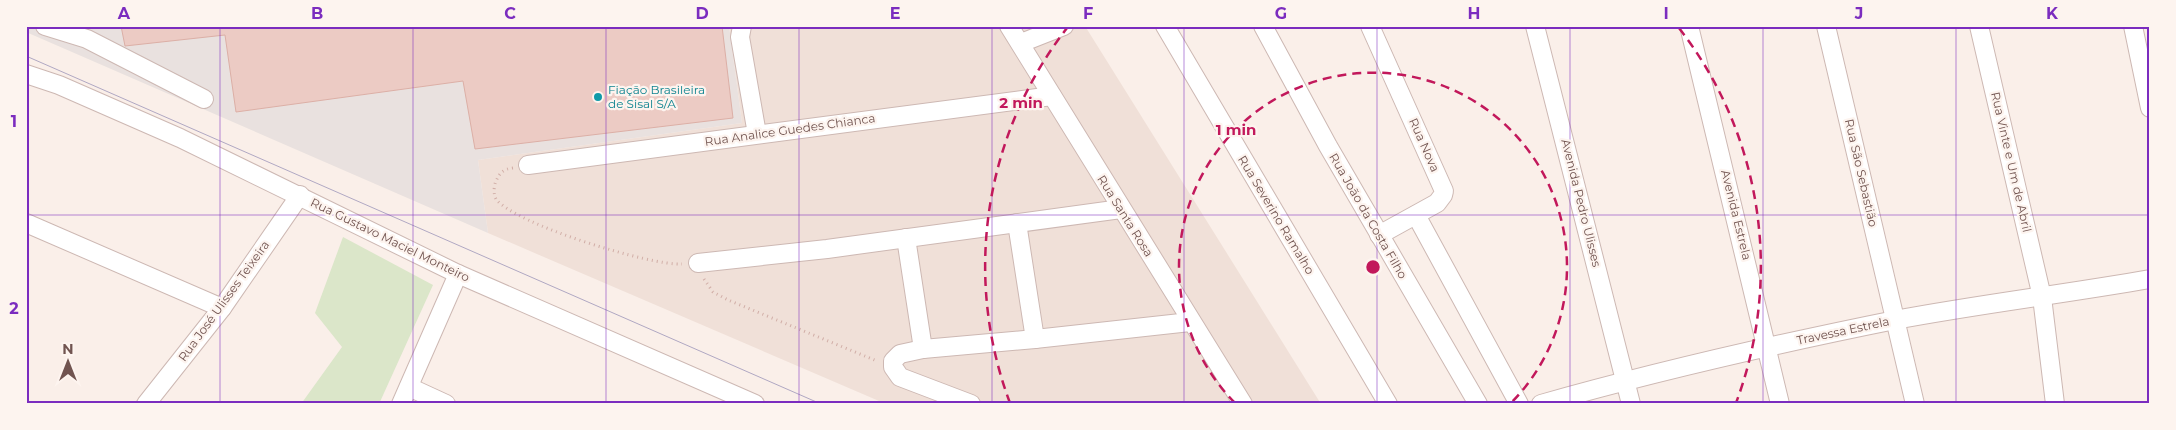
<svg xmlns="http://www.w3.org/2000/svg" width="2176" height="430" font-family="Montserrat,sans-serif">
<rect width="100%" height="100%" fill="#faefe9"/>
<!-- residential -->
<polygon fill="#f0e0d8" points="729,26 1085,26 1321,404 886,404 488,233 478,160 742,123"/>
<!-- industrial -->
<polygon fill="#e9e1df" points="26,26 729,26 742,123 478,160 488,233 26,32"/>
<!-- green -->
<polygon fill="#dbe6c9" points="343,237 433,285 379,404 301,404 342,347 315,313"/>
<!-- building -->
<polygon fill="#eccbc4" stroke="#dcafa6" points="121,26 722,26 733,118 475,149 463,81 236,112 225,35 125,46"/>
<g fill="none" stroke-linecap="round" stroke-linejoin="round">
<!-- minor casing -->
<g stroke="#cdb8b3" stroke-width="20">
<g id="minor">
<polyline points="45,26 87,39 204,99"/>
<polyline points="742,26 740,37 757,134"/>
<polyline points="1009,26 1243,404"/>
<polyline points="1165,26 1388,404"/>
<polyline points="1263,26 1328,146 1478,404"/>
<polyline points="1370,26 1444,191 1443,195 1437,203 1379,235"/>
<polyline points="1535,26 1631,404"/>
<polyline points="1689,26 1780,404"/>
<polyline points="1826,26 1915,404"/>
<polyline points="1979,26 2042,297 2055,404"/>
<polyline points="2133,26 2150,108"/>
<polyline points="1021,43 1064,26"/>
<polyline points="26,74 59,85 180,138 458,274 755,404"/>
<polyline points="528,165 1052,96"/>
<polyline points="1416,215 1519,404"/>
<polyline points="26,223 222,308"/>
<polyline points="1017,223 1035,339"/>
<polyline points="906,238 923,349"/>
<polyline points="698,263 827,249 1121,209"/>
<polyline points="409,387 446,404"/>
<polyline points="146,404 222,308 300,195"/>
<polyline points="401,404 458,274"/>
<polyline points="971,404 900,377 893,367 893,361 900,354 923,349 1035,339 1190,322"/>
<path d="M1541 404C1658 371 1776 344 1895 320 1980 304 2065 294 2150 279"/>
</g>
</g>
<!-- path -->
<g stroke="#d1aea7" stroke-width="3" stroke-dasharray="1 4" stroke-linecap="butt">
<path d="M513 168C504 169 500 172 496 181 494 186 493 193 496 199 514 224 651 266 682 264"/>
<polyline points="704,279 713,292 728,300 877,361"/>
</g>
<!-- minor -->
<use href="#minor" stroke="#fff" stroke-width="18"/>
<!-- tram -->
<polyline stroke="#b0a8c3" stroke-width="1" points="26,56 821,404"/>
</g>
<!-- grid -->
<path fill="none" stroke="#7b2cbf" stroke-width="1" stroke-opacity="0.55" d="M220 26V404M413 26V404M606 26V404M799 26V404M992 26V404M1184 26V404M1377 26V404M1570 26V404M1763 26V404M1956 26V404M26 215H2150"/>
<!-- distance rings -->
<g fill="none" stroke="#c2185b" stroke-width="2.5" stroke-dasharray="9 6">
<path d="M1235 403A194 194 0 1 1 1511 403"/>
<path d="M1010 403A388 388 0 0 1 1067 28M1679 28A388 388 0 0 1 1736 403"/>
</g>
<!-- markers -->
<circle fill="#0f9aa8" stroke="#fdf4ef" stroke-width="2" cx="598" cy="97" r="5"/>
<g text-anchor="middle" stroke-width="4.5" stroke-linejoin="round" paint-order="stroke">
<!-- culture labels -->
<g font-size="12" fill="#0d838f" stroke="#fdf4ef" text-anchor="start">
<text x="608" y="94">Fiação Brasileira<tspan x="608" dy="14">de Sisal S/A</tspan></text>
</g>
<!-- street labels -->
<g font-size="12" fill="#715450" stroke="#fdf4ef">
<text transform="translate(790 130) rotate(-8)" y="4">Rua Analice Guedes Chianca</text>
<text transform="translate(1424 145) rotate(66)" y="4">Rua Nova</text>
<text transform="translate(2011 162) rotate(77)" y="4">Rua Vinte e Um de Abril</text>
<text transform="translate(1861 173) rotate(77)" y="4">Rua São Sebastião</text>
<text transform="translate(1581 203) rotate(76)" y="4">Avenida Pedro Ulisses</text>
<text transform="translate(1276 215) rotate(59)" y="4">Rua Severino Ramalho</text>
<text transform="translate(1736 215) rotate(76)" y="4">Avenida Estrela</text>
<text transform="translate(1125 216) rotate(58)" y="4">Rua Santa Rosa</text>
<text transform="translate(1368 216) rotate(60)" y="4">Rua João da Costa Filho</text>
<text transform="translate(390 240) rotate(26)" y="4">Rua Gustavo Maciel Monteiro</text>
<text transform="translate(224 301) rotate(-54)" y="4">Rua José Ulisses Teixeira</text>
<text transform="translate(1843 331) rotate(-12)" y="4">Travessa Estrela</text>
</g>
</g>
<circle cx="1373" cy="267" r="8" fill="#c2185b" stroke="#fdf4ef" stroke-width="2.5"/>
<g font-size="15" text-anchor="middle" font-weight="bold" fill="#c2185b" stroke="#fdf4ef" stroke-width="4.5" stroke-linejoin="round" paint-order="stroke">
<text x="1021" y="108">2 min</text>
<text x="1236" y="135">1 min</text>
</g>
<!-- border -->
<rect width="2176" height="430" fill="none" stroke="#fdf4ef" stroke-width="55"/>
<!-- north arrow -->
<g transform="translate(68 362)" stroke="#fdf4ef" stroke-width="4" paint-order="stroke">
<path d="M0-4L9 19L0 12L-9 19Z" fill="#715450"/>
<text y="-8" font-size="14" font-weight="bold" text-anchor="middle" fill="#715450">N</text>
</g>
<rect x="28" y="28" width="2120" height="374" fill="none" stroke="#7b2cbf" stroke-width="2"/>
<g font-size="16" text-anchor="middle" font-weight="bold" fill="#7b2cbf">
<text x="124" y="19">A</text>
<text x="317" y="19">B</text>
<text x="510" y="19">C</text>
<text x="702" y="19">D</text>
<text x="895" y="19">E</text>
<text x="1088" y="19">F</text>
<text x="1281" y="19">G</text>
<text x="1474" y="19">H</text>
<text x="1666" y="19">I</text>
<text x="1859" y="19">J</text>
<text x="2052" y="19">K</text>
<text x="14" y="127">1</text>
<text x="14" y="314">2</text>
</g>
</svg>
